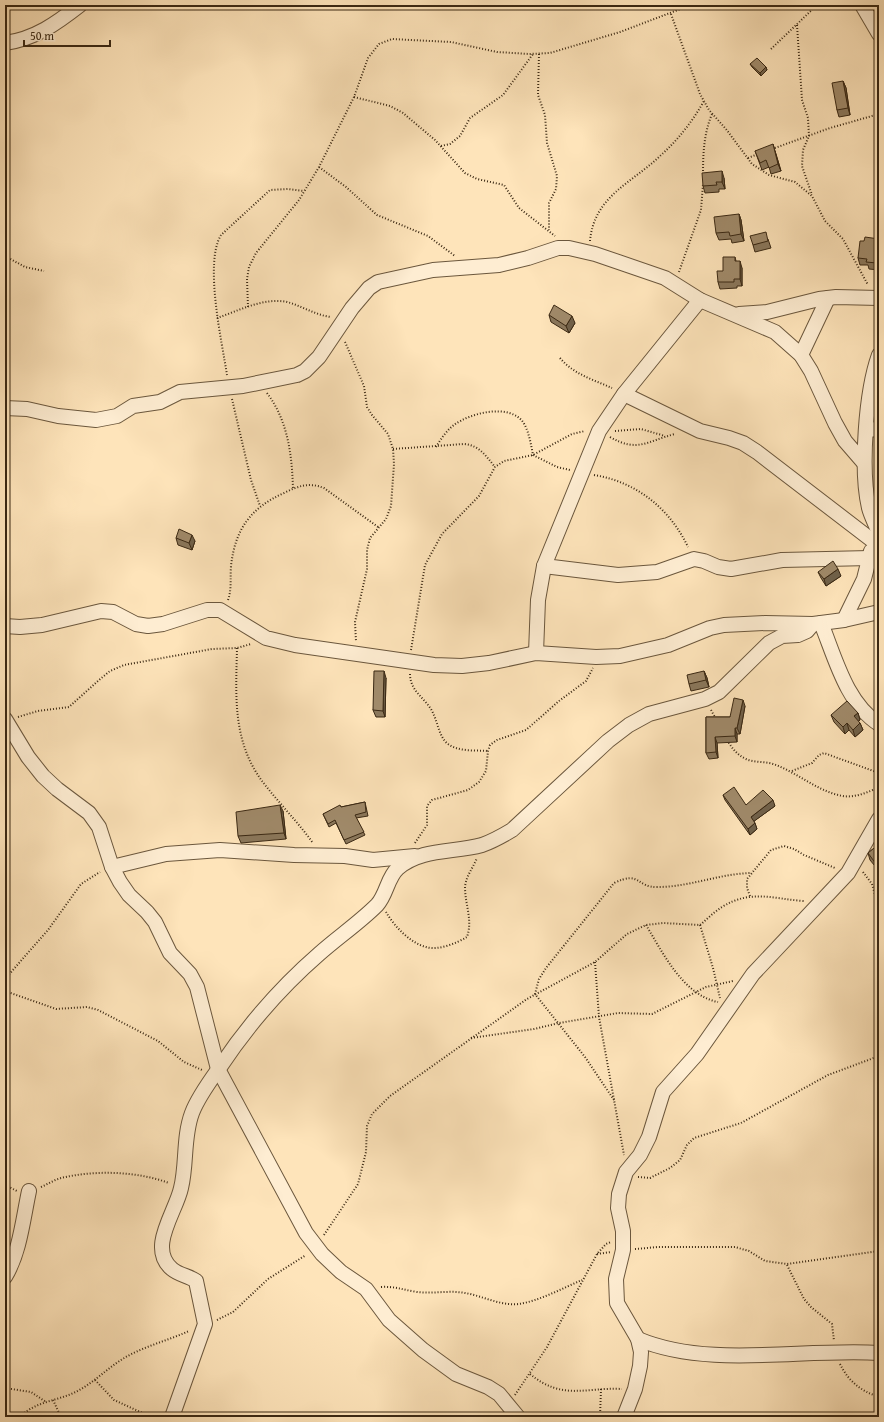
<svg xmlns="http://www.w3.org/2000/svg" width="884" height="1422" font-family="'Gentium Book Plus',serif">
<rect width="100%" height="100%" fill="#fee4ba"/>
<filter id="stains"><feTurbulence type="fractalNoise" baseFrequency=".005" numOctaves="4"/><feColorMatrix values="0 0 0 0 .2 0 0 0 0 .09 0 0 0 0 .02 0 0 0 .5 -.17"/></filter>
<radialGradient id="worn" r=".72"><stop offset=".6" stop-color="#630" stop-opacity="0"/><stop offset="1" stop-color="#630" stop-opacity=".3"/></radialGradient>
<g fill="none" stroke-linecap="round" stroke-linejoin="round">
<!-- minor casing -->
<g stroke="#6b573d" stroke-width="16">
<g id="minor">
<polyline points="862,5 879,34"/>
<path d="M5 43C35 39 57 23 80 5"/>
<polyline points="739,314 767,312 819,299 836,297 879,298"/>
<polyline points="801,355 828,298"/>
<path d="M879 355C866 391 860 469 869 508 871 516 876 525 879 533"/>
<polyline points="624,394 700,431 729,438 743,443 757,452 873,541"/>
<polyline points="5,408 27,409 58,416 96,420 117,416 133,406 160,402 180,392 243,386 297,375 305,371 319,357 352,308 369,288 378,282 433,270 499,265 528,258 558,248 569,248 595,254 665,278 700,300 775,332 801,355 811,371 835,423 845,441 864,463"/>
<polyline points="866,430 879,429"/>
<polyline points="544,566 618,575 657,572 694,559 704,561 718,567 731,569 782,560 870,558"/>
<polyline points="844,620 864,579 871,551"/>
<path d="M821 623C835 657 846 703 879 724"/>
<polyline points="5,626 20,627 42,625 101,611 113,612 136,624 148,626 163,624 207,610 220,610 266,638 295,645 434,665 462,666 489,663 536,653 596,657 620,656 668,645 710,628 724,625 765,623 813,624 844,620 879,612"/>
<polyline points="536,653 538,600 544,566 599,431 624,394 700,300"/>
<polyline points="5,719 28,757 43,776 57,789 89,813 99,827 112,867 120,882 129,895 147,912 155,922 170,953 190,974 197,987 218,1069 306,1233 322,1254 341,1272 366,1289 389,1320 423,1350 456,1374 488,1387 499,1394 518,1417"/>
<polyline points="112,867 166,854 220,850 294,855 345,856 373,860 415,856"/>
<path d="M5 1277C20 1252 23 1219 29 1191"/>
<path d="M638 1339C709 1369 802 1348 879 1353"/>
<path d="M172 1417 205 1324 196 1281C189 1276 179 1275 172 1269 147 1248 176 1212 181 1188 187 1164 183 1137 192 1113 198 1097 210 1081 220 1067 248 1025 281 987 319 954 338 937 359 923 377 905 387 894 387 878 398 868 422 848 453 853 482 845 493 841 502 836 512 830L608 741 629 725 649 714 705 699 719 692 769 643 782 636 798 635 807 631 813 624"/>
<polyline points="624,1417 635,1389 640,1366 641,1352 638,1339 617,1303 616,1279 623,1250 623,1231 618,1208 619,1194 626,1172 640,1155 649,1137 663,1092 697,1054 753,974 848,873 879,819"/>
</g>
</g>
<!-- path -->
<g stroke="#3a2813" stroke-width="2" stroke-dasharray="1 2" stroke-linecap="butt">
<polyline points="671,14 700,94 709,110 726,129 752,164 769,175 795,182 812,196 825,221 843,239 868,285"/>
<polyline points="797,25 802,100 808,118 809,136 803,150 802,166 812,195"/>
<polyline points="771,49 817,5"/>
<polyline points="539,54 538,95 545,115 547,143 557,176 556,189 549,203 549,230"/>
<polyline points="354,97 390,106 403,113 435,140 465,173 477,179 504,185 519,208 555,236"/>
<polyline points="441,146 450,144 460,136 470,118 503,95 533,54"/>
<polyline points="772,149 830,128 879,114"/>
<polyline points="748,158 758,154"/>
<polyline points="319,167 346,187 377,215 428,236 455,256"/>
<path d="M703 174C703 153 704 133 712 114"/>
<path d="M590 241C594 196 632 183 660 156 678 140 692 122 704 101"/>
<polyline points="5,256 25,267 44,271"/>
<polyline points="679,272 701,210 703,184"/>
<polyline points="248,307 247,279 249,267 256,253 299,200 319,167 354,97 368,58 379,44 392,39 411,40 451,42 497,52 529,54 550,53 620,32 691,5"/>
<path d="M217 318C238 311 264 297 287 302 302 306 315 315 331 317"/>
<polyline points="345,342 364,386 367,407 372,415 388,434 393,449 394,464 391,506 386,519 370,538 367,550 367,569 355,622 356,642"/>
<path d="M560 358C573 374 594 380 612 388"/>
<path d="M227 375C222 342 204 263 221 235L270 190 288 189 304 191"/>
<path d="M267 393C288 421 292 455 293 489"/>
<polyline points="232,399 251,480 260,506"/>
<polyline points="615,431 641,429 665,436"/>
<path d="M610 437C638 453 647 441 675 434"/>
<path d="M436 447C441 439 446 431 454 425 470 413 509 403 523 422 529 431 531 445 533 455L557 467 570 470"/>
<path d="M393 449 464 444C479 445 486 456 495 467"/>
<path d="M594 475C637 482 670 509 688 547"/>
<path d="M228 600C232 589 230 578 231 566 235 530 250 508 284 493 298 486 309 482 324 488L378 527"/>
<path d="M237 648C236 695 232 740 262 781 278 802 297 821 313 843"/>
<polyline points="411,650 425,565 442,534 479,496 495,467 504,461 533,455 572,434 585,431"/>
<path d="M410 674C410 692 427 699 433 713 438 723 439 737 448 744 459 752 475 750 488 751"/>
<polyline points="711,710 716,719"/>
<polyline points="18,717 38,711 69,707 99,680 110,671 124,665 212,649 237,648 251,644"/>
<path d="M727 740C732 748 737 755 746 759 755 763 767 761 776 765 799 774 819 792 843 796 855 798 869 792 879 787"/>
<polyline points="792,771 812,763 819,755 824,753 879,773"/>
<polyline points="415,843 427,825 427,806 432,800 468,790 479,782 486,771 488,751 490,745 497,740 526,730 559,701 586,681 593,668"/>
<polyline points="863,872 872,884 879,909"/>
<polyline points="750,896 747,888 747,879 771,850 784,846 794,849 804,855 835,868"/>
<path d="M386 912C394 926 410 943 426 947 438 951 457 943 467 937 473 920 465 905 465 887 466 876 473 868 477 858"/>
<path d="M646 925C663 953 683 995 718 1002"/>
<polyline points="700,925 713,968 720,998"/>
<polyline points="879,941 879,944"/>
<polyline points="595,962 599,1017 624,1155"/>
<polyline points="5,979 48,930 81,884 100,872"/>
<polyline points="5,991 56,1009 87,1007 98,1010 158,1041 184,1062 202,1070"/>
<polyline points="471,1038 534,1029 559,1023 618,1013 652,1014 706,987 733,981"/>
<path d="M614 1100 585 1057 535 994 539 979 546 968 614 883C641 870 636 888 658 887 689 887 719 874 750 873"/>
<polyline points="638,1177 650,1178 670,1168 680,1160 687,1145 694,1138 741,1123 828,1075 879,1056"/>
<polyline points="5,1185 17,1191"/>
<path d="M41 1187C48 1184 54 1180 61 1178 95 1170 136 1171 169 1183"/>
<path d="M324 1235 358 1184 366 1152 367 1126 372 1114 390 1096 527 999 595 962 627 934 646 925 663 923 700 925C707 919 714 912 722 907 751 889 773 899 804 901"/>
<polyline points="635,1249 658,1247 735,1247 749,1251 765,1261 787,1264 879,1251"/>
<polyline points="597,1254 611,1252"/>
<polyline points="787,1265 804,1299 811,1307 832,1324 834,1341"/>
<path d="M381 1287C394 1286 404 1290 417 1292 433 1294 449 1290 465 1293 483 1296 500 1306 519 1304 539 1301 563 1288 582 1280"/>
<polyline points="217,1320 233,1312 268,1279 306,1255"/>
<path d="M840 1364C849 1382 861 1391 879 1397"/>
<path d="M530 1374C563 1401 585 1387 622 1389"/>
<polyline points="95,1380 114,1400 151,1417"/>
<polyline points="5,1388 31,1392 46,1402"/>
<polyline points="515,1395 547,1347 597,1254 606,1244 611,1242"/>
<polyline points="53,1400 61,1417"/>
<path d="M20 1417C36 1400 62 1401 81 1389 95 1381 107 1369 121 1360 141 1347 167 1341 189 1331"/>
<polyline points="600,1417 601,1389"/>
</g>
<!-- minor -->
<use href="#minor" stroke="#feedd2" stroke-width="14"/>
</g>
<!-- wall -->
<g fill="#8a775b" stroke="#3a2813">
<polygon points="750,64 766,67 767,70 761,76 752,67"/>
<polygon points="843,81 846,88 850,115 839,117 837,110"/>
<polygon points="755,151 775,151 781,171 771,174 769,167 762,170"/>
<polygon points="724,178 725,189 719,189 719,192 705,193 703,186"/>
<polygon points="739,214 741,220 744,241 732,243 731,239 719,240 716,233"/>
<polygon points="768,239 771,248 755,252 753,245"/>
<polygon points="879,239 879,270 869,269 868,265 860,265 858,258 864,241"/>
<polygon points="735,257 736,261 742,268 742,286 737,286 737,288 720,289 718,282 723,271"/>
<polygon points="549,315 575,323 569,333 551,322"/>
<polygon points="176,538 195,541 192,550 178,545"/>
<polygon points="818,572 841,576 826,586 821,578"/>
<polygon points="704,671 707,678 709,687 691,691 689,684"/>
<polygon points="386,678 385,717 376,717 373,710"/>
<polygon points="745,706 740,734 737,734 737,742 717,743 718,758 709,759 706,753 706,717 730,717"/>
<polygon points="858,713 860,720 858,721 860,723 863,730 855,737 849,730 845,734 834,722 831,715"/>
<polygon points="723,795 746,805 775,806 754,821 757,829 750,835 725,800"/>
<polygon points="365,802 368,816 356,818 365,835 346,844 336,823 329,827 323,814 341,807"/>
<polygon points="283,811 286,839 241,843 238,836"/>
<polygon points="879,844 879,871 870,860 868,853"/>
</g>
<!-- shaded-wall -->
<g fill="#70614a" stroke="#3a2813">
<polygon points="766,67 767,70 761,76 760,73"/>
<polygon points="843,81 846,88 850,115 848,108"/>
<polygon points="773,144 775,151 781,171 778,164"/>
<polygon points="722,171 724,178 725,189 722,182"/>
<polygon points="739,214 741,220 744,241 741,234"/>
<polygon points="878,257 879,261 879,269 877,263"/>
<polygon points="740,261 742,268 742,286 740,279"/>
<polygon points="572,316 575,323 569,333 566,326"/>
<polygon points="192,535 195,541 192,550 189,543"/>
<polygon points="838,569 841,576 826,586 824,579"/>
<polygon points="384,671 386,678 385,717 383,711"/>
<polygon points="704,671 707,678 709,687 706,680"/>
<polygon points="743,700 745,706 740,734 737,728"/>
<polygon points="858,713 860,720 856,723 854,716"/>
<polygon points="847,723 849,730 845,734 843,727"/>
<polygon points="860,723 863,730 855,737 853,730"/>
<polygon points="735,728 737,734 737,742 735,736"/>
<polygon points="715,737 717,743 718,758 716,752"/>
<polygon points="773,800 775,806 753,822 751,817"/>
<polygon points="280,805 283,811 286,839 284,833"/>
<polygon points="755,823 757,829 750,835 748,829"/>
</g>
<!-- building -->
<g fill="#a08a6a" stroke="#3a2813">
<polygon points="757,58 766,67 760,73 750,64"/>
<polygon points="843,81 848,108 837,110 832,83"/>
<polygon points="773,144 778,164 769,168 766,160 760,163 755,151"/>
<polygon points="722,171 722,182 716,182 717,185 703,186 702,173"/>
<polygon points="739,214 741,234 730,236 729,232 716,233 714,217"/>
<polygon points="766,232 768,241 753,245 750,236"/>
<polygon points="865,237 879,239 879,257 878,257 877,263 866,262 867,259 858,258 860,241 864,241"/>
<polygon points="723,257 735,257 735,261 740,261 740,279 734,279 734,282 718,282 717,271 723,271"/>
<polygon points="554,305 572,316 566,326 549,315"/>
<polygon points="179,529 192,535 189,543 176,538"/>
<polygon points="833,561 838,569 824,579 818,572"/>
<polygon points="374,671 384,671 383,711 373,710"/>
<polygon points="704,671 706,680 689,684 687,675"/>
<polygon points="734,698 743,700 737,728 735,728 735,736 715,737 716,752 706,753 706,717 730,717"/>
<polygon points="847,701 858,713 854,716 860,723 853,730 847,723 843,727 831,715"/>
<polygon points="734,787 746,805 763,790 773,800 751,817 755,823 748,829 723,795"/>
<polygon points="365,802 366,812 355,815 364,832 344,840 335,820 328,824 323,814 340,805 341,807"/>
<polygon points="280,805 284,833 238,836 236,812"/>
<polygon points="879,844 879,868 868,853"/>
</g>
<!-- margin -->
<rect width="884" height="1422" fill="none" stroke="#fee4ba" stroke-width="20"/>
<rect x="6" y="6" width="872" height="1410" fill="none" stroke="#3a2813" stroke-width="2"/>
<rect x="10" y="10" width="864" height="1402" fill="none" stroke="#3a2813"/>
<!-- scale -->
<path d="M24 40v6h86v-6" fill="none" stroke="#3a2813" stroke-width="2"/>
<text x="30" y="40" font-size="12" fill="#3a2813" stroke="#feedd2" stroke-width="3" paint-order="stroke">50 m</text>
<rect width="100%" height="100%" filter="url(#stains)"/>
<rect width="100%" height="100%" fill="url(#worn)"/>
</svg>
